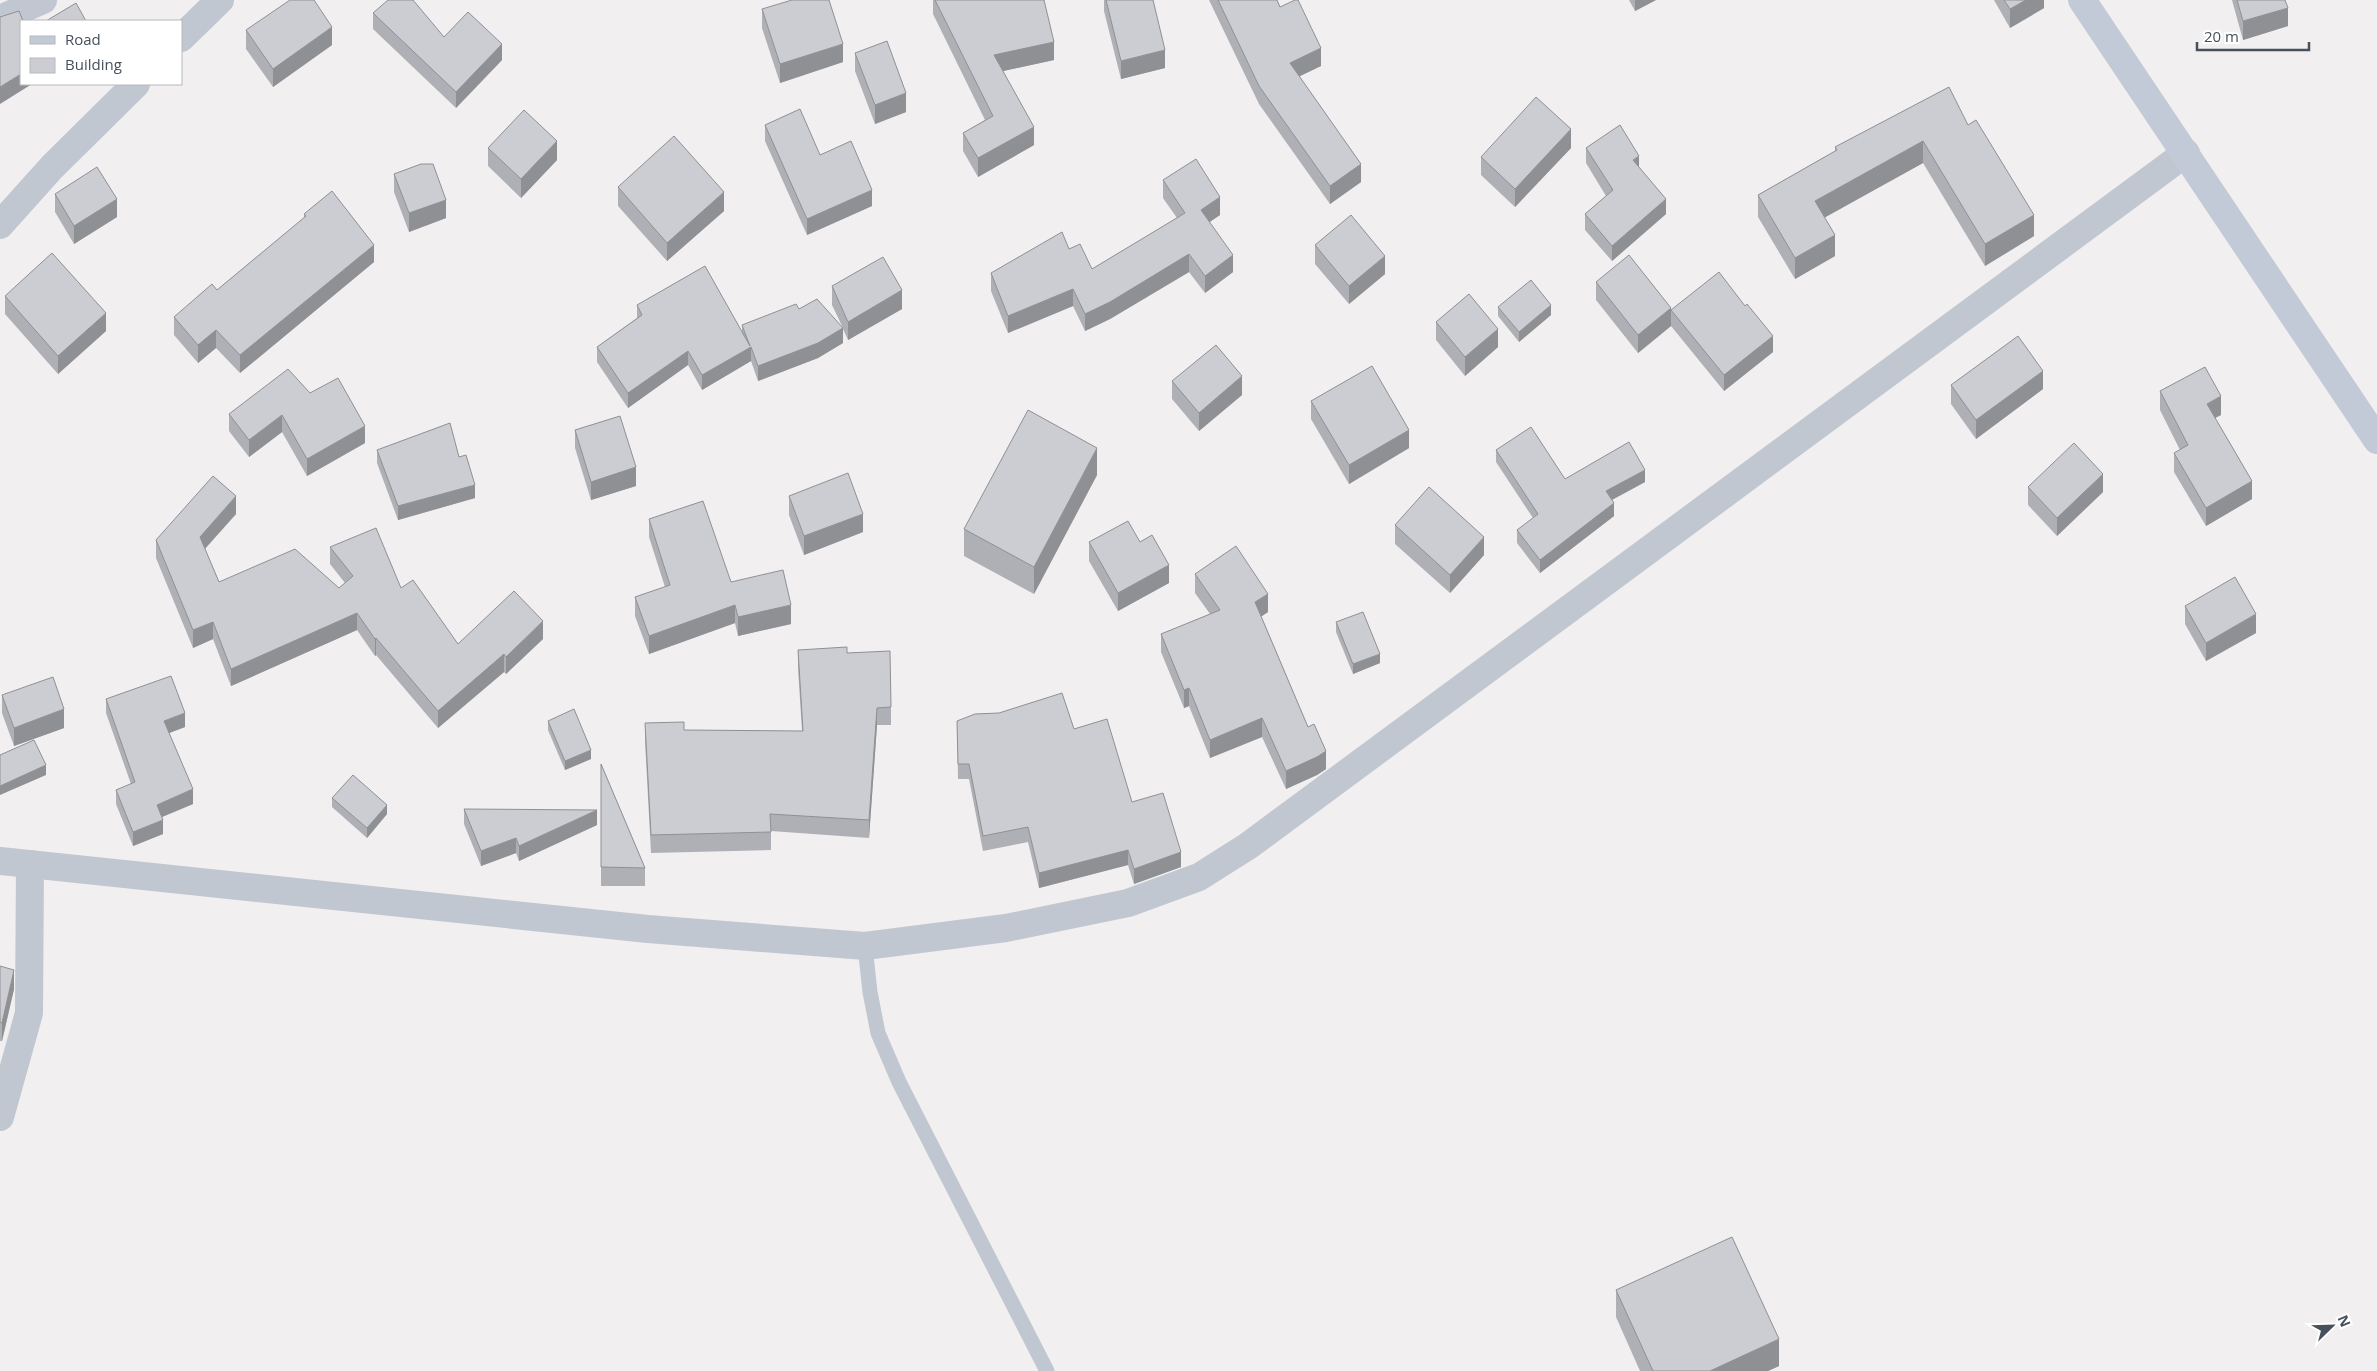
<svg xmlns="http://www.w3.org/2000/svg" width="2377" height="1371" font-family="'Open Sans',sans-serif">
<rect width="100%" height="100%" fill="#f1efef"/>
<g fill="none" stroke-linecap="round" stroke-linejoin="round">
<!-- service -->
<polyline stroke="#c0c7d0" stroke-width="15" points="865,946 870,992 878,1033 899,1082 1047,1371"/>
<!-- minor -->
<g stroke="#c0c7d0" stroke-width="28">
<polyline points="0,19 43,0"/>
<polyline points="181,38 220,0"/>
<polyline points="0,225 52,167 136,84"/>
<polyline points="0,861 648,929 865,946 1006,928 1128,903 1199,877 1248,846 2186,153"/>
<polyline points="0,1117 29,1013 30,864"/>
</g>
<!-- secondary -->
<polyline stroke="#c2cad7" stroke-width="28" points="2082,0 2377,440"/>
</g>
<!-- wall -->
<g fill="#afb0b5">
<polygon points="933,0 1044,0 1054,60 1003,71 1034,145 978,177 963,151 963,133 985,120 933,14"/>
<polygon points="1104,0 1153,0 1165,68 1121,79 1104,11"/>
<polygon points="1209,0 1277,0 1280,7 1321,66 1299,76 1361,182 1330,204 1259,104"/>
<polygon points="1629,0 1656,0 1635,11"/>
<polygon points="1994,0 2044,0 2044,8 2010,28"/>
<polygon points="2232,0 2285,0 2288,26 2243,40"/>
<polygon points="762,9 843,62 780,83 762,28"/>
<polygon points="373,13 444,37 502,60 456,108 373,29"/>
<polygon points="246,30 332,45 273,87 246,49"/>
<polygon points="855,53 906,112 875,124 855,71"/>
<polygon points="765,125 820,155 872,206 807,235 765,141"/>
<polygon points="1968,125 2034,236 1985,266 1923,163 1824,217 1835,256 1795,279 1758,217 1758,195 1835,151 1835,147"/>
<polygon points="488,148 557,160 521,198 488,166"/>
<polygon points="1571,148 1515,207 1481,175 1481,157"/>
<polygon points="1586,148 1639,167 1666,214 1612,261 1585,230 1585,214 1606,196 1586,163"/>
<polygon points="394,174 446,218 409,232 394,192"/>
<polygon points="1163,180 1220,215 1209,222 1233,272 1205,293 1189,272 1110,319 1085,331 1073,306 1008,333 991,291 991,273 1069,249 1092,269 1177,218 1163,198"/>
<polygon points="618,187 724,211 667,261 618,206"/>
<polygon points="55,194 117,217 74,244 55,212"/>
<polygon points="304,214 374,262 240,373 216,348 198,363 174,335 174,317 217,290 304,218"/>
<polygon points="1315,245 1385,274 1349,304 1315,264"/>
<polygon points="1596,282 1671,309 1773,352 1724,391 1671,326 1638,353 1596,300"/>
<polygon points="832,286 902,309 848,340 843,329 843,343 818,358 758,381 751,361 702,390 688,365 628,408 597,362 597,347 637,318 637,305 742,332 742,325 799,309 843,328 832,305"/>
<polygon points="5,296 106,331 58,374 5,314"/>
<polygon points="1498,307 1551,315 1519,342 1498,316"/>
<polygon points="1436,322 1498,347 1465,376 1436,340"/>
<polygon points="1172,381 1242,395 1199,431 1172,399"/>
<polygon points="1951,385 2043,389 1976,439 1951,404"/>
<polygon points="2160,391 2221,415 2215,418 2252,499 2206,526 2174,472 2174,453 2180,450 2160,410"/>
<polygon points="310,393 365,443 307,476 282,432 249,457 229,431 229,414"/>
<polygon points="1311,401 1409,448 1349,484 1311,419"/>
<polygon points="575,430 636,486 591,500 575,448"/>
<polygon points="377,450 459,457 475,498 398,520 377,463"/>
<polygon points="1496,450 1565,479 1645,482 1612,500 1614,516 1540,573 1517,543 1517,530 1533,518 1496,462"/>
<polygon points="1097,475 1034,594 964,556 964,529"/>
<polygon points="2028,487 2103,492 2057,536 2028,505"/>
<polygon points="789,496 863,532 804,555 789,515"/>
<polygon points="236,514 205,549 219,582 339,588 345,583 330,564 330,547 401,588 458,644 543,639 506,674 504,672 438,728 376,655 375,656 357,630 231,686 213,639 193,648 156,558 156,540"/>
<polygon points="649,519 731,582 791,624 738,636 735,623 649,654 635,616 635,597 665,587 649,537"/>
<polygon points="1395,525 1484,555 1450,593 1395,544"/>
<polygon points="1089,542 1140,542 1169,583 1118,611 1089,561"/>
<polygon points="1195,574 1268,612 1261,616 1326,769 1317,775 1286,789 1262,737 1210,758 1189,706 1184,708 1161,652 1161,634 1210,614 1195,593"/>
<polygon points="2185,606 2256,633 2206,661 2185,624"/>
<polygon points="1336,622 1380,663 1353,674 1336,632"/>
<polygon points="798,650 847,653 891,707 891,725 877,725 869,838 771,831 771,850 651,853 645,741 645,723 684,730 802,731 798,668"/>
<polygon points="2,695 64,728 14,746 2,713"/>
<polygon points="106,699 185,727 169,733 193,804 162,817 163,834 133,846 116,804 116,790 131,784 106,713"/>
<polygon points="548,721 591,759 565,770 548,730"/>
<polygon points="957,721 1074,729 1132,802 1181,867 1134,884 1128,865 1039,888 1028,842 983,851 969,779 958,779"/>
<polygon points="601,764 645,868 645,886 601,886"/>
<polygon points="332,798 387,814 367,838 332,807"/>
<polygon points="464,809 597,825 519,861 516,853 481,866 464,824"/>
<polygon points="0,966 14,989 2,1041 0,1041"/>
<polygon points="1616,1290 1779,1366 1768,1371 1640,1371 1616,1317"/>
</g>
<!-- shaded-wall -->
<g fill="#8f9094">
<polygon points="1635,0 1656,0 1635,11"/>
<polygon points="2026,0 2044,0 2044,8 2010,28 2010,9"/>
<polygon points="2288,8 2288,26 2243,40 2243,21"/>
<polygon points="332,27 332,45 273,87 273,69"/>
<polygon points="1054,42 1054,60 994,73 994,55"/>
<polygon points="502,44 502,60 456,108 456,92"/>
<polygon points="843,44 843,62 780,83 780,64"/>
<polygon points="1321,48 1321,66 1290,81 1290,63"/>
<polygon points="1165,50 1165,68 1121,79 1121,61"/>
<polygon points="21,74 21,84 32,84 0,104 0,87"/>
<polygon points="906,93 906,112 875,124 875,105"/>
<polygon points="1034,127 1034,145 978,177 978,158"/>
<polygon points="1571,129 1571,148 1515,207 1515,189"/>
<polygon points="557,141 557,160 521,198 521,179"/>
<polygon points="1923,141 1923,163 1815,223 1815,201"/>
<polygon points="1639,156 1639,171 1633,160"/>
<polygon points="1361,164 1361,182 1330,204 1330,186"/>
<polygon points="872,190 872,206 807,235 807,219"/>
<polygon points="724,192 724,211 667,261 667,243"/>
<polygon points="1220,197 1220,215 1201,228 1201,210"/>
<polygon points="117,199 117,217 74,244 74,226"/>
<polygon points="1666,199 1666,214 1612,261 1612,246"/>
<polygon points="446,200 446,218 409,232 409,213"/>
<polygon points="2034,215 2034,236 1985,266 1985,244"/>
<polygon points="1835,235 1835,256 1795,279 1795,258"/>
<polygon points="374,245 374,262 240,373 240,355"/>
<polygon points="1189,254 1189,272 1110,319 1085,331 1085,314"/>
<polygon points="1233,255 1233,272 1205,293 1205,276"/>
<polygon points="1385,256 1385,274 1349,304 1349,286"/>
<polygon points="1073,289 1073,306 1008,333 1008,316"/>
<polygon points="902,290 902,309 848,340 848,322"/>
<polygon points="1551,305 1551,315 1519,342 1519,332"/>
<polygon points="1671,308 1671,326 1638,353 1638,335"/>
<polygon points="106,313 106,331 58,374 58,356"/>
<polygon points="843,328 843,343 818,358 758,381 758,366"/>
<polygon points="1498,329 1498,347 1465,376 1465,357"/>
<polygon points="216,330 216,348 198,363 198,345"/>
<polygon points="1773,336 1773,352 1724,391 1724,375"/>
<polygon points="751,347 751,361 702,390 702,375"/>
<polygon points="688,351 688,365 628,408 628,393"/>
<polygon points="2043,371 2043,389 1976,439 1976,420"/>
<polygon points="1242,376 1242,395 1199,431 1199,413"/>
<polygon points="2221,396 2221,415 2207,422 2207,404"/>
<polygon points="282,415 282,432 249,457 249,440"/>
<polygon points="365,426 365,443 307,476 307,459"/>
<polygon points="1409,430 1409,448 1349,484 1349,465"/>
<polygon points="1097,448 1097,475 1034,594 1034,567"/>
<polygon points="636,467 636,486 591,500 591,482"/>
<polygon points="1645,470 1645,482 1606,503 1606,491"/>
<polygon points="2103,474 2103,492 2057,536 2057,518"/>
<polygon points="2252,481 2252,499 2206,526 2206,508"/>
<polygon points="475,485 475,498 398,520 398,506"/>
<polygon points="236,496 236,514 200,554 200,537"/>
<polygon points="1614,503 1614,516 1540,573 1540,560"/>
<polygon points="863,514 863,532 804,555 804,536"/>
<polygon points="1484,537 1484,555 1450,593 1450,575"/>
<polygon points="1169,565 1169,583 1118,611 1118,593"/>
<polygon points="1268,594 1268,612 1255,621 1255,602"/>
<polygon points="735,605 735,623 649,654 649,636"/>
<polygon points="791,605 791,624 738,636 738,617"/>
<polygon points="357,613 357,630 231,686 231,669"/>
<polygon points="2256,614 2256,633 2206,661 2206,643"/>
<polygon points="543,621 543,639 506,674 506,657"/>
<polygon points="213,622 213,639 193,648 193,630"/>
<polygon points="376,638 376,655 375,656 375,639"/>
<polygon points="504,654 504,672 438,728 438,711"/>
<polygon points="1380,654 1380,663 1353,674 1353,664"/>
<polygon points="1189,688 1189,706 1184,708 1184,690"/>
<polygon points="877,708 877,725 869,838 869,820"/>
<polygon points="64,709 64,728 14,746 14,728"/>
<polygon points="185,713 185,727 164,735 164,721"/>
<polygon points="1262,718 1262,737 1210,758 1210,740"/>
<polygon points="591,750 591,759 565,770 565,761"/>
<polygon points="1326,751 1326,769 1317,775 1286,789 1286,771"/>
<polygon points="46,765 46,775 0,795 0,786"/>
<polygon points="193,789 193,804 157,819 157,805"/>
<polygon points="387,805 387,814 367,838 367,828"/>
<polygon points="597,810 597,825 519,861 519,846"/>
<polygon points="163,820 163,834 133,846 133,832"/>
<polygon points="516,838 516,853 481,866 481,851"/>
<polygon points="1128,850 1128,865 1039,888 1039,873"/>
<polygon points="1181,852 1181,867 1134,884 1134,869"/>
<polygon points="14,970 14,989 2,1041 2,1023"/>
<polygon points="1779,1339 1779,1366 1768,1371 1710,1371"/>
</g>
<!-- building -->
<g fill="#cccdd3" stroke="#8f9094">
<polygon points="290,0 314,0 332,27 273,69 246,30"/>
<polygon points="388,0 413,0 444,37 468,12 502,44 456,92 373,13"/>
<polygon points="792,0 829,0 843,44 780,64 762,9"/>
<polygon points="935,0 1044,0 1054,42 994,55 1034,127 978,158 963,133 993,116"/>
<polygon points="1106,0 1153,0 1165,50 1121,61"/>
<polygon points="1218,0 1277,0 1280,7 1295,0 1298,0 1321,48 1290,63 1361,164 1330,186 1259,86"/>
<polygon points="2004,0 2026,0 2010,9"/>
<polygon points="2237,0 2285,0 2288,8 2243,21"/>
<polygon points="76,3 86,21 46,21"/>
<polygon points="19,11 23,21 21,21 21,74 0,87 0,17"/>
<polygon points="887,41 906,93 875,105 855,53"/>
<polygon points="1949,87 1968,125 1976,120 2034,215 1985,244 1923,141 1815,201 1835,235 1795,258 1758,195 1837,150 1835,147"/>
<polygon points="1536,97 1571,129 1515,189 1481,157"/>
<polygon points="800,109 820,155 851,141 872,190 807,219 765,125"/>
<polygon points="524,110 557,141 521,179 488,148"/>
<polygon points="1620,125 1639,156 1633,160 1666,199 1612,246 1585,214 1613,190 1586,148"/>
<polygon points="674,136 724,192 667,243 618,187"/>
<polygon points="1196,159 1220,197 1201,210 1233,255 1205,276 1189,254 1110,302 1085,314 1073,289 1008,316 991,273 1062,232 1069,249 1080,244 1092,269 1185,213 1163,180"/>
<polygon points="421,164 433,164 446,200 409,213 394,174"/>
<polygon points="97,167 117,199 74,226 55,194"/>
<polygon points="332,191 374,245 240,355 216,330 198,345 174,317 212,284 217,290 306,216 304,214"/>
<polygon points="1351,215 1385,256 1349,286 1315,245"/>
<polygon points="52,253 106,313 58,356 5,296"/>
<polygon points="1629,255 1671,308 1638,335 1596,282"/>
<polygon points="883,257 902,290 848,322 832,286"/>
<polygon points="705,266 750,346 742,325 796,304 799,309 817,299 843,328 818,343 758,366 751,347 702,375 688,351 628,393 597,347 642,315 637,305"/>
<polygon points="1719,272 1745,306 1747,304 1773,336 1724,375 1671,310"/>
<polygon points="1531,280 1551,305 1519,332 1498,307"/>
<polygon points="1469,294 1498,329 1465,357 1436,322"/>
<polygon points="2018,336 2043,371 1976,420 1951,385"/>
<polygon points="1216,345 1242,376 1199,413 1172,381"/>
<polygon points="1372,366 1409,430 1349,465 1311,401"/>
<polygon points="2205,367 2221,396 2207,404 2252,481 2206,508 2174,453 2188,445 2160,391"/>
<polygon points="288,369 310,393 338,378 365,426 307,459 282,415 249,440 229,414"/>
<polygon points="1028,410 1097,448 1034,567 964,529"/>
<polygon points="620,416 636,467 591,482 575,430"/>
<polygon points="450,423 459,457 466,455 475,485 398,506 377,450"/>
<polygon points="1531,427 1565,479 1629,442 1645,470 1606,491 1614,503 1540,560 1517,530 1538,514 1496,450"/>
<polygon points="2074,443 2103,474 2057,518 2028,487"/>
<polygon points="848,473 863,514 804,536 789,496"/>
<polygon points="213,476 236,496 200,537 219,582 295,549 339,588 353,576 330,547 376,528 401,588 413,580 458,644 514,591 543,621 506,657 504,654 438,711 376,638 375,639 357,613 231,669 213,622 193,630 156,540"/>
<polygon points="1429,487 1484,537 1450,575 1395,525"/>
<polygon points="703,501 731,582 783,570 791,605 738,617 735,605 649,636 635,597 670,585 649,519"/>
<polygon points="1128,521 1140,542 1152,535 1169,565 1118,593 1089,542"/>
<polygon points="1236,546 1268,594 1255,602 1308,727 1314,724 1326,751 1317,757 1286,771 1262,718 1210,740 1189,688 1184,690 1161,634 1220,610 1195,574"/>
<polygon points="2235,577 2256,614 2206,643 2185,606"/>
<polygon points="1363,612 1380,654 1353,664 1336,622"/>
<polygon points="847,647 847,653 890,651 891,707 877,708 869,820 770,814 771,832 651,835 645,723 684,722 684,730 803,731 798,650"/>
<polygon points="171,676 185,713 164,721 193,789 157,805 163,820 133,832 116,790 135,782 106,699"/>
<polygon points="53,677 64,709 14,728 2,695"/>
<polygon points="1062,693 1074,729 1107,719 1132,802 1163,793 1181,852 1134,869 1128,850 1039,873 1028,827 983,836 969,764 958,764 957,721 975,714 999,713"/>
<polygon points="574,709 591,750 565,761 548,721"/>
<polygon points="34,740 46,765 0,786 0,755"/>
<polygon points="601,764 645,868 601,867"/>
<polygon points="353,775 387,805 367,828 332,798"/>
<polygon points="464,809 597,810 519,846 516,838 481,851"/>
<polygon points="0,966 14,970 2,1023 0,1022"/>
<polygon points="1732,1237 1779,1339 1710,1371 1653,1371 1616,1290"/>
</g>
<!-- legend -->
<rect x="20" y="20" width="162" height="65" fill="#ffffff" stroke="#b5b9bd"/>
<rect x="30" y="36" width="25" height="8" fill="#c2cad7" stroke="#b5b9bd"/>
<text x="65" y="45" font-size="15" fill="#47505b">Road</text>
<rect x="30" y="58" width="25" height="15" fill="#cccdd3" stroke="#b5b9bd"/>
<text x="65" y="70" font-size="15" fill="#47505b">Building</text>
<!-- north arrow -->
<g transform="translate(2332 1326) rotate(67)" stroke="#ffffff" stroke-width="4" paint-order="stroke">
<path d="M0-4L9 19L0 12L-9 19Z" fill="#47505b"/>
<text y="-8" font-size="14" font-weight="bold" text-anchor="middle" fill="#47505b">N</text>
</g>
<!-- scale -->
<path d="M2197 42v8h112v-8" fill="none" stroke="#47505b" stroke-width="2.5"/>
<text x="2204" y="42" font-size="15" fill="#47505b" stroke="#ffffff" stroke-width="4" paint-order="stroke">20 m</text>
</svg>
